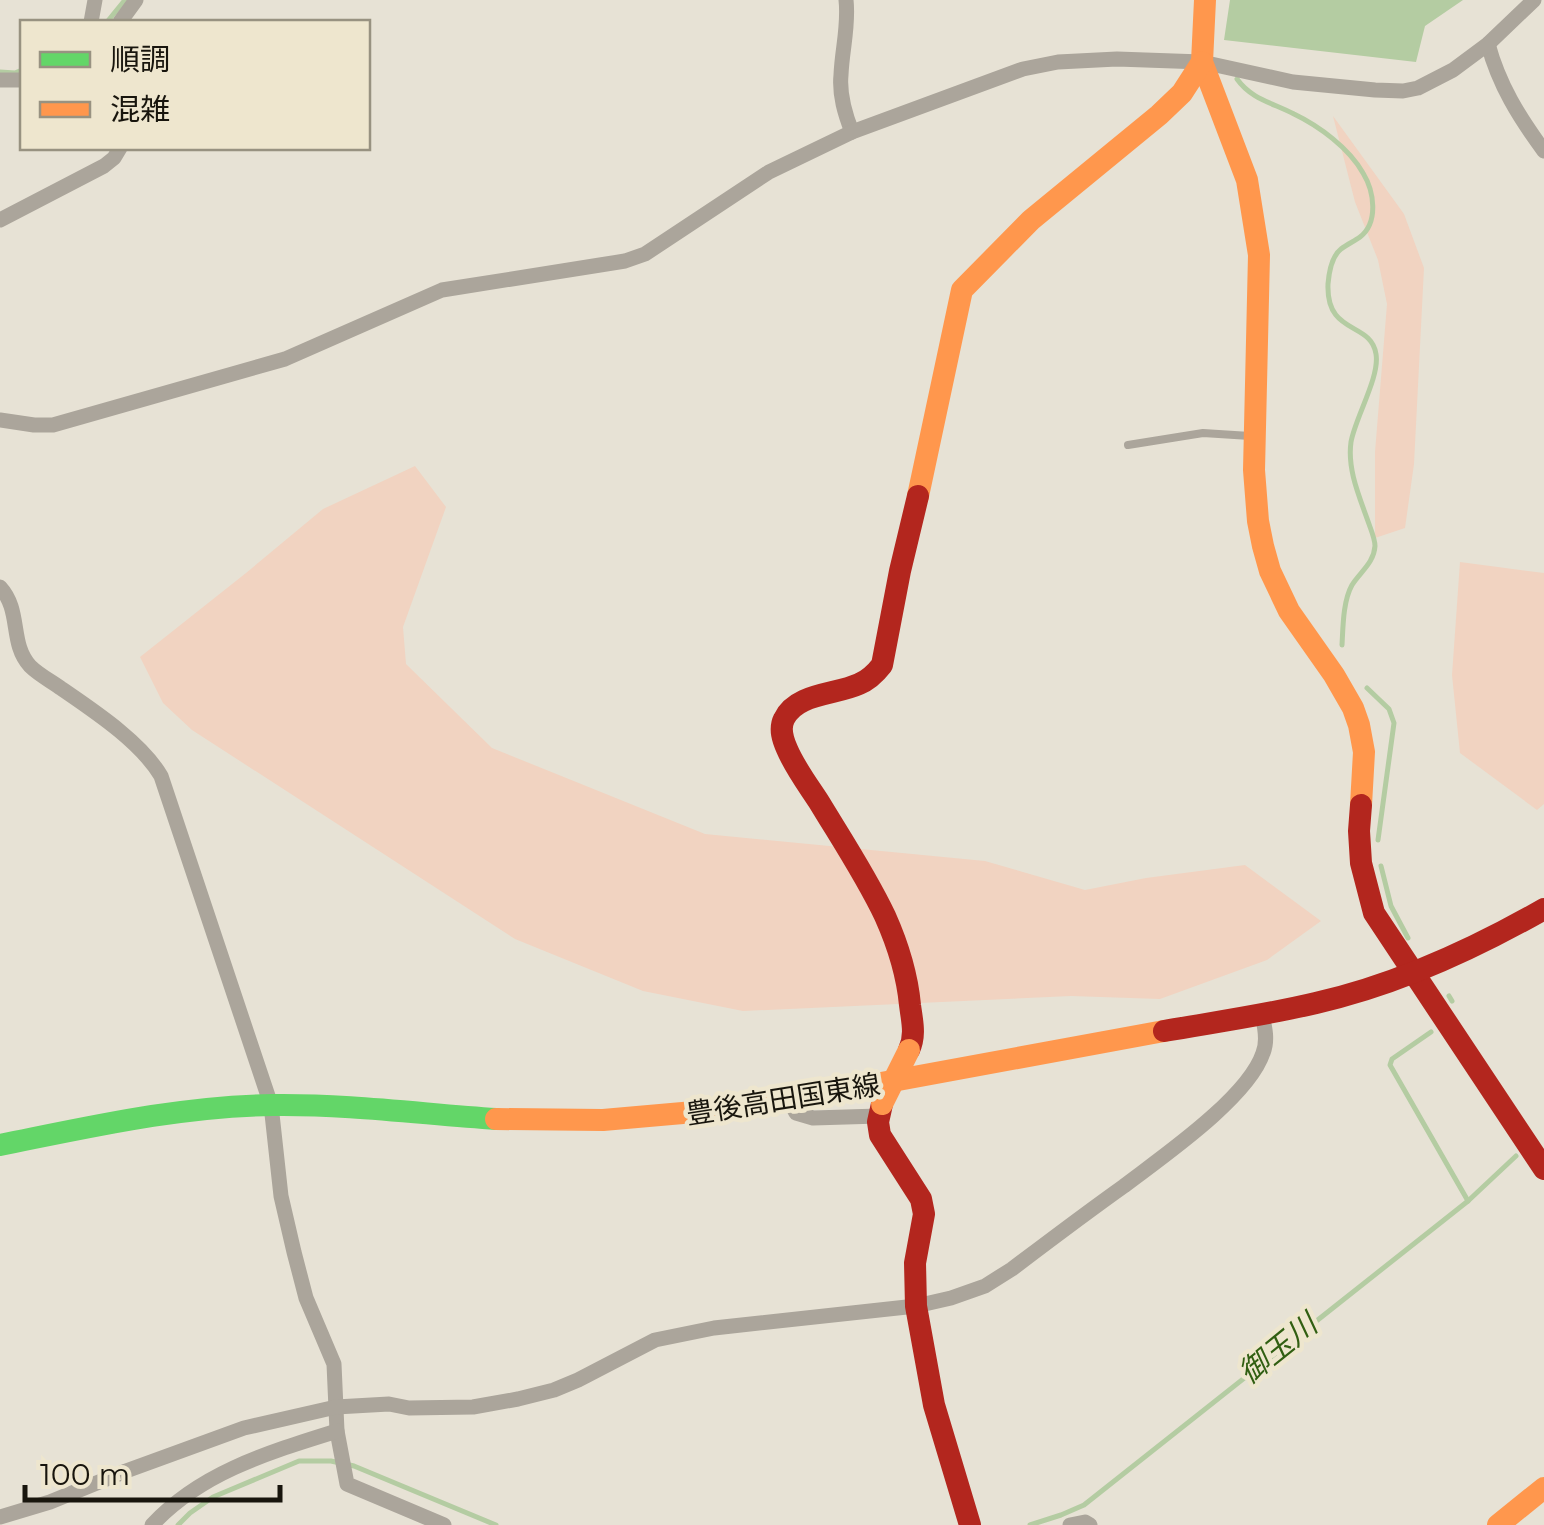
<svg xmlns="http://www.w3.org/2000/svg" width="1544" height="1525" font-family="Montserrat,'Noto Sans JP',sans-serif">
<rect width="100%" height="100%" fill="#e7e2d5"/>
<!-- green -->
<g fill="#f1d3c1">
<polygon points="1333,116 1404,214 1424,268 1414,464 1405,528 1375,538 1375,452 1387,304 1378,260 1355,202"/>
<polygon points="415,466 446,507 403,627 406,664 492,748 705,834 985,861 1085,890 1146,878 1245,865 1321,921 1267,960 1160,999 1071,996 743,1011 643,991 515,939 192,730 163,703 140,657 246,573 323,509"/>
<polygon points="1460,562 1544,573 1544,804 1537,810 1460,753 1452,675"/>
</g>
<!-- water -->
<polygon fill="#b4cca2" points="1230,0 1463,0 1425,26 1416,62 1224,40"/>
<g fill="none" stroke-linecap="round" stroke-linejoin="round">
<!-- stream -->
<g stroke="#b4cca2" stroke-width="5">
<polyline points="107,22 125,0"/>
<polyline points="0,72 15,73 22,70"/>
<path d="M1237 79C1251 99 1273 103 1294 114 1319 126 1349 148 1363 173 1374 191 1379 222 1360 237 1355 241 1347 244 1341 249 1332 256 1329 272 1328 284 1326 336 1371 321 1376 354 1380 377 1355 418 1351 442 1347 470 1360 498 1369 524 1371 530 1375 539 1375 546 1374 563 1360 572 1352 585 1343 601 1343 627 1342 645"/>
<polyline points="1367,688 1389,709 1394,723 1378,840"/>
<polyline points="1381,866 1391,906 1408,938"/>
<polyline points="1449,996 1452,1001"/>
<polyline points="1431,1032 1392,1059 1390,1065 1468,1201"/>
<polyline points="178,1525 190,1513 213,1497 299,1461 331,1461 354,1466 496,1525"/>
<polyline points="1030,1525 1061,1515 1084,1505 1468,1201 1516,1156"/>
</g>
<!-- lane -->
<polyline stroke="#aba59b" stroke-width="8" points="1128,445 1203,433 1250,436"/>
<!-- street -->
<g stroke="#aba59b" stroke-width="15">
<path d="M846 0C849 26 842 49 841 75 839 95 845 114 852 132"/>
<polyline points="91,22 95,0"/>
<polyline points="120,22 136,0"/>
<path d="M1488 44C1499 85 1519 117 1544 151"/>
<polyline points="0,80 22,80"/>
<polyline points="0,220 104,166 114,158 120,148"/>
<polyline points="0,420 34,425 53,425 285,359 442,290 600,265 625,261 645,254 769,172 852,132 1023,69 1058,62 1117,59 1202,62 1293,82 1375,90 1403,91 1418,88 1453,70 1488,44 1534,0"/>
<path d="M0 587C22 611 9 643 30 666 39 675 51 681 62 689 94 711 141 742 161 776L271 1105 281 1196 294 1252 306 1298 334 1364 337 1431 347 1484 444 1525"/>
<polyline points="789,1100 796,1113 813,1118 879,1116"/>
<path d="M0 1517 50 1502 126 1471 244 1428 336 1407 389 1404 409 1408 473 1407 518 1399 554 1390 578 1380 655 1340 714 1328 916 1306 951 1298 985 1286 1012 1269C1049 1241 1086 1213 1124 1186 1162 1157 1248 1098 1263 1053 1268 1041 1265 1027 1262 1015"/>
<path d="M152 1525C201 1472 270 1452 337 1431"/>
<polyline points="1070,1525 1085,1522 1090,1525"/>
</g>
<!-- fast -->
<path stroke="#63d668" stroke-width="22" d="M0 1145C90 1127 181 1106 273 1105 348 1104 422 1114 496 1119"/>
<!-- slow -->
<g stroke="#ff974d" stroke-width="22">
<polyline points="1205,0 1202,62 1247,180 1259,255 1254,470 1258,521 1263,546 1270,571 1289,611 1334,675 1353,708 1359,725 1364,752 1361,805"/>
<polyline points="918,496 962,290 1031,220 1159,115 1182,93 1202,62"/>
<polyline points="496,1119 603,1120 751,1107 1164,1031"/>
<polyline points="1498,1525 1544,1488"/>
</g>
<!-- jam -->
<g stroke="#b3261e" stroke-width="22">
<polyline points="1361,805 1359,831 1361,863 1374,913 1544,1169"/>
<path d="M1164 1031C1215 1022 1266 1015 1316 1003 1396 985 1474 949 1544 909"/>
<path d="M909 1050C916 1035 912 1021 910 1005 907 973 898 945 885 916 866 876 842 840 819 802 808 785 795 768 787 749 783 740 779 729 784 719 796 693 835 695 859 684 869 680 875 674 882 665L900 571 918 496"/>
<polyline points="882,1104 878,1122 880,1135 921,1199 924,1214 915,1263 916,1306 934,1405 970,1525"/>
</g>
<!-- slow-bridge -->
<polyline stroke="#ff974d" stroke-width="22" points="882,1104 909,1050"/>
</g>
<g text-anchor="middle" stroke-width="9" stroke-linejoin="round" paint-order="stroke">
<!-- street labels -->
<g font-size="28" fill="#18150d" stroke="#eee6ce">
<text transform="translate(783 1099) rotate(-9)" y="10">豊後高田国東線</text>
</g>
<!-- water labels -->
<g font-size="30" font-style="italic" fill="#315f12" stroke="#eee6ce">
<text transform="translate(1278 1349) rotate(-39)" y="10">御玉川</text>
</g>
</g>
<!-- legend -->
<rect x="20" y="20" width="350" height="130" fill="#eee6ce" stroke="#989281" stroke-width="2.5"/>
<rect x="40" y="52" width="50" height="15" fill="#63d668" stroke="#989281" stroke-width="2.5"/>
<text x="110" y="70" font-size="30" fill="#18150d">順調</text>
<rect x="40" y="102" width="50" height="15" fill="#ff974d" stroke="#989281" stroke-width="2.5"/>
<text x="110" y="120" font-size="30" fill="#18150d">混雑</text>
<!-- scale -->
<path d="M25 1485v15h255v-15" fill="none" stroke="#18150d" stroke-width="5"/>
<text x="40" y="1485" font-size="30" fill="#18150d" stroke="#eee6ce" stroke-width="8" paint-order="stroke">100 m</text>
</svg>
